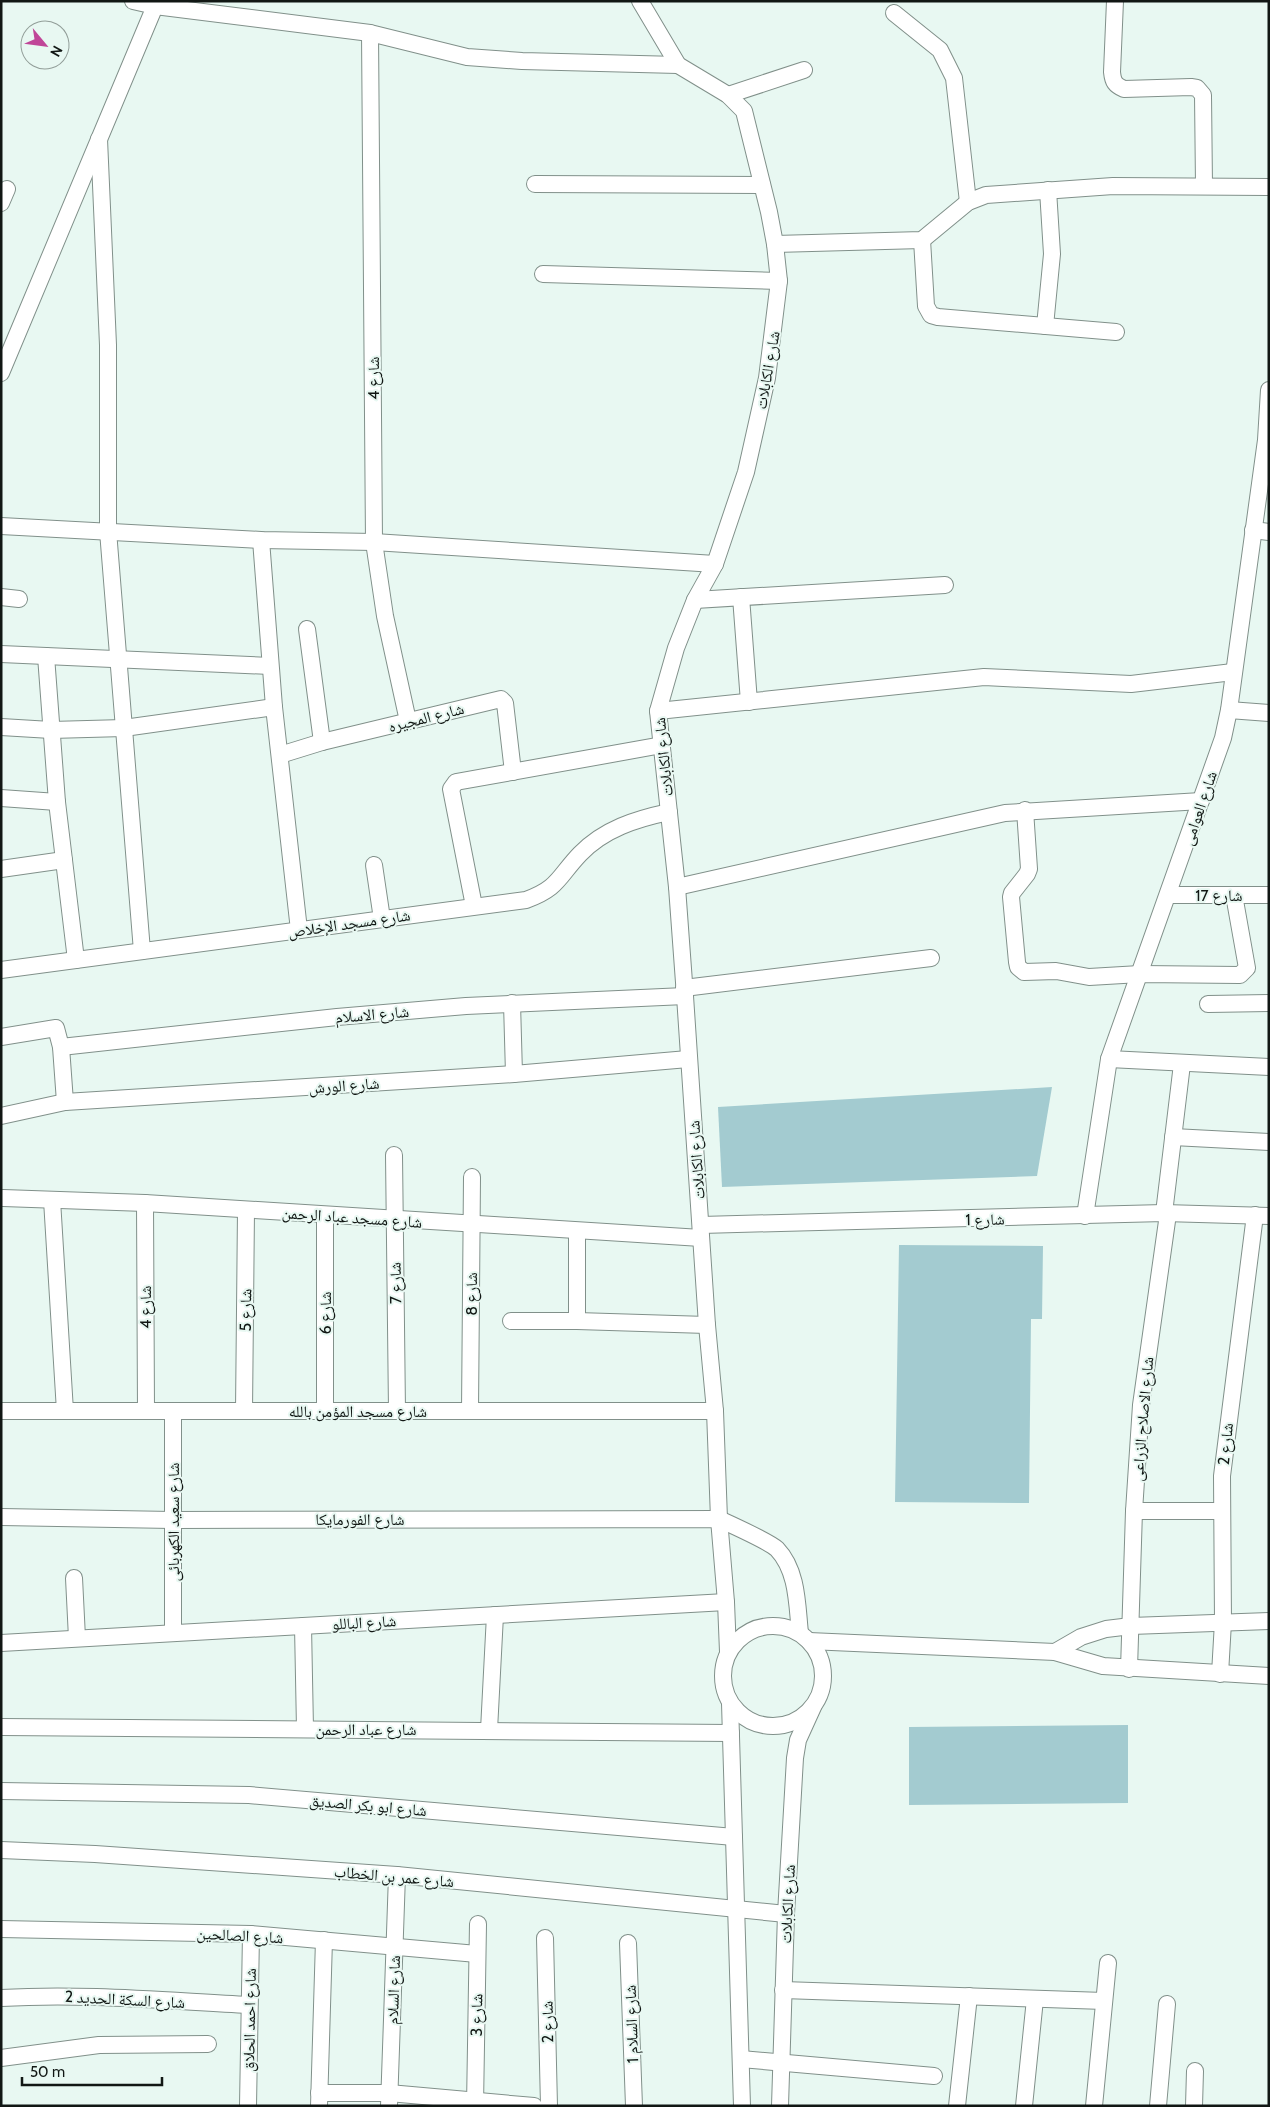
<svg xmlns="http://www.w3.org/2000/svg" width="1270" height="2107" font-family="Cabin,'Noto Naskh Arabic',sans-serif">
<rect width="100%" height="100%" fill="#e8f8f2"/>
<!-- building -->
<g fill="#a3cbd0">
<polygon points="1052,1087 1037,1176 722,1187 718,1107"/>
<polygon points="899,1245 1043,1246 1042,1319 1031,1319 1029,1503 895,1502"/>
<polygon points="1128,1725 1128,1803 909,1805 909,1727"/>
</g>
<g fill="none" stroke-linecap="round" stroke-linejoin="round">
<!-- street casing -->
<g stroke="#81908a" stroke-width="18">
<g id="street">
<polyline points="133,1 155,6 370,33 467,57 522,61 678,65"/>
<polyline points="640,1 678,65 728,95 744,111 769,212 775,244 779,281 767,378 746,472 715,564 695,600 676,648 658,711 677,887 685,996 707,1325 715,1411 719,1519 726,1602 728,1652"/>
<path d="M1115 1 1112 72C1113 82 1115 85 1124 89L1191 87 1197 88 1203 95 1204 186"/>
<polyline points="894,13 940,50 954,78 968,202"/>
<polyline points="370,33 374,542 385,616 408,721"/>
<polyline points="728,95 804,70"/>
<polyline points="99,139 108,345 108,531 142,951"/>
<polyline points="535,184 762,185"/>
<polyline points="1,203 7,189"/>
<polyline points="922,240 926,306 931,315 938,317 1116,332"/>
<polyline points="775,244 922,240 968,202 986,195 1113,186 1269,187"/>
<polyline points="543,274 779,281"/>
<polyline points="1045,326 1052,254 1048,190"/>
<polyline points="1,373 155,6"/>
<polyline points="1,526 261,540 374,542 715,564"/>
<polyline points="1253,530 1269,532"/>
<polyline points="261,540 274,707 299,930"/>
<polyline points="1,597 19,599"/>
<polyline points="741,597 749,702"/>
<polyline points="695,600 945,585"/>
<polyline points="307,629 322,742"/>
<polyline points="1,654 270,666"/>
<polyline points="46,656 57,802 76,960"/>
<polyline points="1229,710 1269,713"/>
<polyline points="658,711 984,677 1131,684 1233,672"/>
<polyline points="1,727 51,730 124,728 274,707"/>
<polyline points="280,755 322,742 501,699 505,703 513,772"/>
<polyline points="1,798 57,802"/>
<polyline points="1025,810 1029,869 1027,874 1012,893 1011,897 1017,962 1018,967 1024,972 1056,971 1089,977 1140,974 1240,975 1247,968 1234,895"/>
<polyline points="374,865 382,919"/>
<polyline points="1,869 64,860"/>
<polyline points="677,887 1005,813 1201,801"/>
<polyline points="1169,895 1269,895"/>
<polyline points="474,906 451,789 456,782 662,745"/>
<path d="M1 970 526 900C559 888 558 877 580 854 604 829 636 819 669 812"/>
<polyline points="684,988 931,958"/>
<polyline points="512,1003 514,1074"/>
<polyline points="1208,1004 1269,1003"/>
<polyline points="1,1037 56,1028 61,1047 65,1102"/>
<polyline points="61,1047 337,1017 466,1006 685,996"/>
<polyline points="1109,1059 1269,1067"/>
<polyline points="1,1116 65,1102 514,1074 688,1059"/>
<polyline points="1173,1137 1269,1142"/>
<polyline points="394,1155 397,1411"/>
<polyline points="3,1198 145,1203 701,1238"/>
<polyline points="52,1200 65,1411"/>
<polyline points="145,1203 146,1411"/>
<polyline points="1164,1213 1182,1064"/>
<polyline points="325,1215 325,1411"/>
<polyline points="1085,1216 1109,1059 1223,738 1229,710 1266,440 1269,390"/>
<polyline points="701,1225 1164,1213 1269,1216"/>
<polyline points="577,1231 577,1321"/>
<polyline points="511,1321 577,1321 707,1325"/>
<polyline points="1,1411 715,1411"/>
<polyline points="173,1411 173,1633"/>
<polyline points="244,1411 246,1210"/>
<polyline points="470,1411 472,1177"/>
<polyline points="1134,1511 1221,1511"/>
<path d="M1 1517 172 1520 719 1519C732 1525 768 1541 777 1549 798 1571 797 1606 800 1633"/>
<polyline points="74,1578 77,1638"/>
<circle cx="773" cy="1676" r="50"/>
<polyline points="303,1626 305,1729"/>
<polyline points="809,1641 1055,1652 1103,1666 1269,1676"/>
<polyline points="1,1643 726,1602"/>
<polyline points="1055,1652 1081,1637 1106,1629 1131,1626 1269,1621"/>
<polyline points="1129,1669 1134,1511 1141,1405 1168,1214"/>
<polyline points="1220,1674 1223,1622 1222,1476 1255,1215"/>
<polyline points="730,1703 742,2106"/>
<polyline points="1,1727 731,1733"/>
<polyline points="489,1730 495,1615"/>
<polyline points="1,1791 249,1795 734,1837"/>
<polyline points="1,1850 95,1854 397,1875 786,1914"/>
<polyline points="1,1929 251,1934 477,1954"/>
<polyline points="545,1938 549,2106"/>
<polyline points="628,1943 634,2106"/>
<polyline points="783,1990 1104,2001"/>
<path d="M1 1998C84 1993 167 2001 249 2005"/>
<polyline points="1,2058 99,2045 208,2044"/>
<polyline points="741,2059 934,2076"/>
<polyline points="319,2093 389,2093 534,2106"/>
<polyline points="248,2106 251,1934"/>
<polyline points="319,2106 324,1940"/>
<polyline points="389,2106 397,1875"/>
<polyline points="475,2106 478,1924"/>
<polyline points="780,2106 786,1914 795,1758 798,1740 813,1707"/>
<polyline points="957,2106 969,1996"/>
<polyline points="1024,2106 1035,1999"/>
<polyline points="1094,2106 1108,1963"/>
<polyline points="1158,2106 1167,2004"/>
<polyline points="1194,2106 1195,2071"/>
</g>
</g>
<!-- street -->
<use href="#street" stroke="#fff" stroke-width="16"/>
</g>
<g text-anchor="middle" stroke-width="4" stroke-linejoin="round" paint-order="stroke">
<!-- street labels -->
<g font-size="16" fill="#111714" stroke="#e8f8f2">
<text transform="translate(767 370) rotate(-80)" y="6">شارع الكابلات</text>
<text transform="translate(373 378) rotate(-90)" y="6">شارع 4</text>
<text transform="translate(426 717) rotate(-14)" y="6">شارع المجيره</text>
<text transform="translate(663 757) rotate(-96)" y="6">شارع الكابلات</text>
<text transform="translate(1199 808) rotate(-71)" y="6">شارع العوامى</text>
<text x="1219" y="901">شارع 17</text>
<text transform="translate(349 923) rotate(-8)" y="6">شارع مسجد الإخلاص</text>
<text transform="translate(372 1014) rotate(-5)" y="6">شارع الاسلام</text>
<text transform="translate(344 1085) rotate(-4)" y="6">شارع الورش</text>
<text transform="translate(696 1160) rotate(-94)" y="6">شارع الكابلات</text>
<text transform="translate(352 1217) rotate(4)" y="6">شارع مسجد عباد الرحمن</text>
<text transform="translate(985 1219) rotate(-1)" y="6">شارع 1</text>
<text transform="translate(395 1283) rotate(-91)" y="6">شارع 7</text>
<text transform="translate(471 1294) rotate(-90)" y="6">شارع 8</text>
<text transform="translate(145 1307) rotate(-90)" y="6">شارع 4</text>
<text transform="translate(245 1310) rotate(-89)" y="6">شارع 5</text>
<text transform="translate(325 1313) rotate(-90)" y="6">شارع 6</text>
<text x="358" y="1417">شارع مسجد المؤمن بالله</text>
<text transform="translate(1142 1419) rotate(-85)" y="6">شارع الاصلاح الزراعى</text>
<text transform="translate(1225 1444) rotate(-84)" y="6">شارع 2</text>
<text x="360" y="1525">شارع الفورمايكا</text>
<text transform="translate(173 1522) rotate(-90)" y="6">شارع سعيد الكهربائى</text>
<text transform="translate(364 1622) rotate(-3)" y="6">شارع الباللو</text>
<text x="366" y="1735">شارع عباد الرحمن</text>
<text transform="translate(368 1805) rotate(5)" y="6">شارع ابو بكر الصديق</text>
<text transform="translate(394 1876) rotate(5)" y="6">شارع عمر بن الخطاب</text>
<text transform="translate(787 1904) rotate(-87)" y="6">شارع الكابلات</text>
<text transform="translate(240 1935) rotate(3)" y="6">شارع الصالحين</text>
<text transform="translate(393 1990) rotate(-88)" y="6">شارع السلام</text>
<text transform="translate(125 1999) rotate(3)" y="6">شارع السكة الحديد 2</text>
<text transform="translate(476 2015) rotate(-89)" y="6">شارع 3</text>
<text transform="translate(249 2020) rotate(-89)" y="6">شارع احمد الحلاق</text>
<text transform="translate(547 2022) rotate(-91)" y="6">شارع 2</text>
<text transform="translate(631 2024) rotate(-92)" y="6">شارع السلام 1</text>
</g>
</g>
<!-- border -->
<rect width="1270" height="2107" fill="none" stroke="#111714" stroke-width="5"/>
<!-- north arrow -->
<g transform="translate(45 45) rotate(119)"><circle r="24" fill="#e8f8f2" stroke="#929e99"/>
<path d="M0-4L9 19L0 12L-9 19Z" fill="#c04698"/>
<text y="-8" font-size="14" font-weight="bold" text-anchor="middle" fill="#111714">N</text>
</g>
<!-- scale -->
<path d="M22 2077v8h140v-8" fill="none" stroke="#111714" stroke-width="2.5"/>
<text x="30" y="2077" font-size="15" fill="#111714" stroke="#e8f8f2" stroke-width="4" paint-order="stroke">50 m</text>
</svg>
